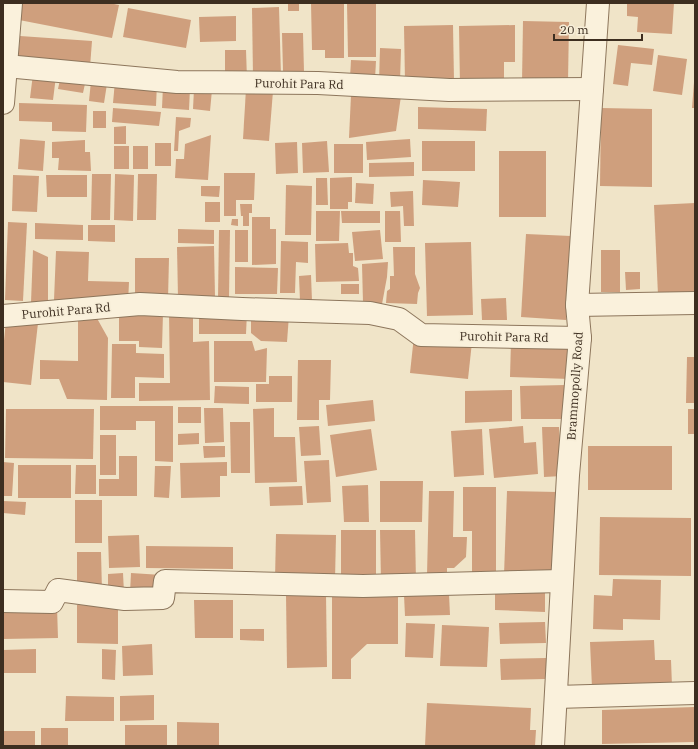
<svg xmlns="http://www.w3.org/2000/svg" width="698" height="749" font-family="'IBM Plex Serif',serif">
<rect width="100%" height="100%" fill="#f0e4c8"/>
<!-- building -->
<g fill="#cf9f7d">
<polygon points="17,3 109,3 119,5 112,38 14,19"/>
<rect x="288" y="3" width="11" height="8"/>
<polygon points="311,3 344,3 344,58 325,58 325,50 312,50"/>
<polygon points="347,3 376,3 376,57 348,57"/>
<polygon points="627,3 674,3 672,34 637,32 638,17 627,16"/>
<polygon points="279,7 281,76 253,77 252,8"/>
<polygon points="128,8 191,20 186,48 123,37"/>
<polygon points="236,16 236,41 200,42 199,17"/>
<polygon points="523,21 569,22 568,82 522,82"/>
<polygon points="453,25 454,81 405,82 404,26"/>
<polygon points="515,25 515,62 504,62 504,85 460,86 459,26"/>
<polygon points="282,33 303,33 304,72 283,72"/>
<polygon points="20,36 92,41 90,67 18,62"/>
<polygon points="618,45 654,49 652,65 631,63 628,86 613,84"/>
<polygon points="380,48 401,49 400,82 379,82"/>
<polygon points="225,50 246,50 247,79 225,80"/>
<polygon points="658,55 687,59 682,95 653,91"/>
<polygon points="351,60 376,61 375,79 350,78"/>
<polygon points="33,74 56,76 53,100 30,98"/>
<polygon points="61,75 86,79 83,93 58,89"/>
<polygon points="91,81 107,84 104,103 89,101"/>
<polygon points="115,81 157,83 156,106 113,103"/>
<polygon points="694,82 695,82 695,108 692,108"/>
<polygon points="163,86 190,88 189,110 162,108"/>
<polygon points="194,89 212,90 210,111 193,109"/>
<polygon points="246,89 273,91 269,141 243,139"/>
<polygon points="351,95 401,96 396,131 349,138"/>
<polygon points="19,103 87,105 86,132 52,131 52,122 19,121"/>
<polygon points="418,107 487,109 486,131 418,129"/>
<polygon points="113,108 161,112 159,126 112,122"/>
<polygon points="601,108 652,109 652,187 600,186"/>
<rect x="93" y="111" width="13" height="17"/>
<polygon points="176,117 191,118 190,127 179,131 178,151 174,151"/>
<polygon points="126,126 126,144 114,144 114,127"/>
<polygon points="211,135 208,180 175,178 176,159 184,159 185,144"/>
<polygon points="20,139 45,141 43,171 18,169"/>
<polygon points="410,139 411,157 367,160 366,142"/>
<polygon points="85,140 85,152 90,152 91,171 58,170 59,158 52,158 52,142"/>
<polygon points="327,141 329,172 303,173 302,143"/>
<rect x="422" y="141" width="53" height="30"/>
<polygon points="297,142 298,173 276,174 275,143"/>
<rect x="155" y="143" width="16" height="23"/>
<rect x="334" y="144" width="29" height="29"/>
<rect x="114" y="146" width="15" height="23"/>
<rect x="133" y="146" width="15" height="23"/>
<rect x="499" y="151" width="47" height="66"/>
<polygon points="414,162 414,176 369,177 369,163"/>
<polygon points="224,173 255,173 254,200 236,200 236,216 224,216"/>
<polygon points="92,174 111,174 110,220 91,220"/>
<polygon points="115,174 134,175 133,221 114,220"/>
<polygon points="138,174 157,174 156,220 137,220"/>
<polygon points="13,175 39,176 37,212 12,211"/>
<polygon points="46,175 87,175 87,197 47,197"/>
<polygon points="352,177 352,202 348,202 348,209 330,209 330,178"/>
<polygon points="316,178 327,178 328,205 316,205"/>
<polygon points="423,180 460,182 458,207 422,205"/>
<polygon points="356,183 374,184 373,204 355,203"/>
<polygon points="286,185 312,186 311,235 285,235"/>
<polygon points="201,186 220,186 219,197 201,196"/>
<polygon points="413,191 414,226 404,226 403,206 391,207 390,192"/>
<rect x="205" y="202" width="15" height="20"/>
<polygon points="695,203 695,293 658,295 654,205"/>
<polygon points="240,204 252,204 252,213 249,213 249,226 243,226 243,216 241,216"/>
<polygon points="316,211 340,211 339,241 316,241"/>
<polygon points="341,211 380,211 380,223 342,223"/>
<polygon points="385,211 400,211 401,242 385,242"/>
<polygon points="252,217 270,217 270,229 276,229 276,264 252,265"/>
<polygon points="232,219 238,219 238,226 231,225"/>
<polygon points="8,222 27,223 23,301 5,300"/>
<polygon points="35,223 83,225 83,240 35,239"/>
<polygon points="88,225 115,225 115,242 88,241"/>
<polygon points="178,229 214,230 214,244 178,243"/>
<polygon points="219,230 230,230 229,299 218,299"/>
<rect x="235" y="230" width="13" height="32"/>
<polygon points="380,230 383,259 355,261 352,232"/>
<polygon points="526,234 571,236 566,320 521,317"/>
<polygon points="281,241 308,242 308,263 296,262 295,293 280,293"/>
<polygon points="471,242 473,315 427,316 425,243"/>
<polygon points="348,243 349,253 353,253 353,266 358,268 359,281 316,282 315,244"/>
<polygon points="214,246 215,297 178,298 177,247"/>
<polygon points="393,247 415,247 415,274 420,288 418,293 417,304 386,303 387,291 390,289 390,276 394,276"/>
<polygon points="33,250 48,257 48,304 31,303"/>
<rect x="601" y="250" width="19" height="42"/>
<polygon points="56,251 89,252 88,281 129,282 128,303 54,300"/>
<polygon points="135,258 169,258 168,299 135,299"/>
<polygon points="388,262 387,277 382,304 363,303 362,264"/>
<polygon points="235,267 278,268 277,294 235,294"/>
<polygon points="625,272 640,272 640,289 626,290"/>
<polygon points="311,275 312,301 300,301 299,276"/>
<rect x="341" y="284" width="18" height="10"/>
<polygon points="506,298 507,320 482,320 481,299"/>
<polygon points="119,312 163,313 162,348 139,347 139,341 119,341"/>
<polygon points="247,312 246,334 199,334 199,313"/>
<polygon points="78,313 94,313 108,338 107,400 67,399 59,379 40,379 40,360 78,361"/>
<polygon points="169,313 193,313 193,342 209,341 210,400 139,401 139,383 170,383"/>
<polygon points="251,314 289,315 287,342 261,341 251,333"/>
<polygon points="6,320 38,323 31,385 3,382 3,351"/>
<polygon points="414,336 472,342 468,379 410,373"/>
<polygon points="214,341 252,341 255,351 267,348 266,382 214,382"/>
<polygon points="511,341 571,342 570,379 510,377"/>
<polygon points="112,344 136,344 136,353 164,354 164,378 135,377 135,398 111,398"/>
<polygon points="687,357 695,357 695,403 686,403"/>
<polygon points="298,360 331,360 330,400 319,400 319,420 297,420"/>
<polygon points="269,376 292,376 292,402 256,402 256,384 269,384"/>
<polygon points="565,385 565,419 521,419 520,386"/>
<polygon points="215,386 249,387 249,404 214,403"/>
<polygon points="512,390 512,421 465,423 465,391"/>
<polygon points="373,400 375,421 328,426 326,405"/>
<polygon points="100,406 173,406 173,462 155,461 155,421 136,421 136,430 100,430"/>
<rect x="178" y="407" width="23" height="16"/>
<polygon points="204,408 223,408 224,442 205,443"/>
<polygon points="274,408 274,437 295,437 297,482 255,483 253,409"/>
<polygon points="6,409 94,409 93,459 5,458"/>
<rect x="688" y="409" width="7" height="25"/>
<polygon points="230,422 250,422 250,473 231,473"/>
<polygon points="319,426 321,455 301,456 299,427"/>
<polygon points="523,426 524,443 536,442 538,474 494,478 489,429"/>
<polygon points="542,427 559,427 562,476 544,477"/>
<polygon points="371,429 377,470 336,477 330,435"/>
<polygon points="482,429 484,475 454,477 451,431"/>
<polygon points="199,433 199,444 178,445 178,434"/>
<rect x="100" y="435" width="16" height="40"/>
<polygon points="203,446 225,446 225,457 204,458"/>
<rect x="588" y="446" width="84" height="44"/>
<polygon points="119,456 137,456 137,496 99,496 99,479 119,479"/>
<polygon points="329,460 331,502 307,503 304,461"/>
<polygon points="3,462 14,463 12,496 3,496"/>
<polygon points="227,462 227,476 220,476 220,497 181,498 180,463"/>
<rect x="18" y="465" width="53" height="33"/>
<polygon points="76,465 96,465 96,494 75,494"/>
<polygon points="155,466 171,466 169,498 154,497"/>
<polygon points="380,481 423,481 422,522 380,522"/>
<polygon points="368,485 369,522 344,522 342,486"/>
<polygon points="302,486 303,505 270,506 269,487"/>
<polygon points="463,487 496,487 496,575 472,575 472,531 463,531"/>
<polygon points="429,491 454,491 453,537 467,537 466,557 454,568 447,568 447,576 427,575"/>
<polygon points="507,491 558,492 556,576 504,575"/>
<rect x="75" y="500" width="27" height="43"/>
<polygon points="3,501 26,502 25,515 3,513"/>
<polygon points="600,517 691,518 691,576 599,575"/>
<rect x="341" y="530" width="35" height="52"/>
<polygon points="380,530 415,530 416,582 381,582"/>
<polygon points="276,534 336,535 335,580 275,579"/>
<polygon points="139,535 140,567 109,568 108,536"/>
<polygon points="146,546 233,547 233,569 146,568"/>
<polygon points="77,552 101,552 102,591 77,591"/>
<polygon points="123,573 124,593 108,593 108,574"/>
<polygon points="131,573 162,575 161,594 130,593"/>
<polygon points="613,579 661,580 660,620 623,619 623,630 593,629 594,595 612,596"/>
<polygon points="495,591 545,593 545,612 495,610"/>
<polygon points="332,592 398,592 398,644 367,644 351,659 351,679 332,679"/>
<polygon points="326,594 327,667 287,668 286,595"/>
<polygon points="449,594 450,615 405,616 404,595"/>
<polygon points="194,600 233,600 233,638 195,638"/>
<polygon points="77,605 118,606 118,644 77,643"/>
<polygon points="57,607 58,638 3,639 3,608"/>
<polygon points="545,622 546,643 500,644 499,623"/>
<polygon points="406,623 435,624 433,658 405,657"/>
<polygon points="442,625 489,627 487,667 440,666"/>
<polygon points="240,629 264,629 264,641 240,640"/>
<polygon points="654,640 655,660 671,660 672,686 592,688 590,642"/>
<polygon points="152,644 153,675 123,676 122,646"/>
<polygon points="36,649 36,673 3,673 3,650"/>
<polygon points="102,649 116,650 115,680 102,679"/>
<polygon points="546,658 546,679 501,680 500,659"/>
<polygon points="154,695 154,720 120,721 120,696"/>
<polygon points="66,696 114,697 114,721 65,721"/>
<polygon points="427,703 531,708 530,730 536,730 535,746 425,746"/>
<polygon points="695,707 695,742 602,744 602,710"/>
<polygon points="177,722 219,723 219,746 177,746"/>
<rect x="125" y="725" width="42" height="21"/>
<rect x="41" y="728" width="27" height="18"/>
<rect x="3" y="731" width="32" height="15"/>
</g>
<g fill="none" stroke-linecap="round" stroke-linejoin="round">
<!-- street casing -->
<g stroke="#8d765c" stroke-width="24">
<g id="street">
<polyline points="6,66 177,82 318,83 449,90 592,89"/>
<polyline points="3,103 11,3"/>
<polyline points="577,305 695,303"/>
<polyline points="3,316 140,304 242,309 370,313 399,319 421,335 580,338"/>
<polyline points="3,601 52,602 58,590 125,599 163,598 165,581 363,586 562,581"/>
<polyline points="556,697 695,693"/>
<polyline points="553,746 568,475 580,338 577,305 598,3"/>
</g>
</g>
<!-- street -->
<use href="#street" stroke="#faf1dc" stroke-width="22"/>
</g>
<g text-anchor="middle" stroke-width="3.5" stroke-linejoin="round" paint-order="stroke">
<!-- street labels -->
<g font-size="12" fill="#3d2e20" stroke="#f7eed8">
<text transform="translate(299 84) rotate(1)" y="4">Purohit Para Rd</text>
<text transform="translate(66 311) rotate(-5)" y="4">Purohit Para Rd</text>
<text transform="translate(504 337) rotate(1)" y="4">Purohit Para Rd</text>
<text transform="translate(575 386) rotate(-86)" y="4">Brammopolly Road</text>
</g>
</g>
<!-- border -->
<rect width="698" height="749" fill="none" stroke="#3d2e20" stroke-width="8"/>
<!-- scale -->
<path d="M554 34v6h88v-6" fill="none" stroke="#3d2e20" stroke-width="2"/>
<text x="560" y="34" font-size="12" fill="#3d2e20" stroke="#f7eed8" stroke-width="3" paint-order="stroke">20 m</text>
</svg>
